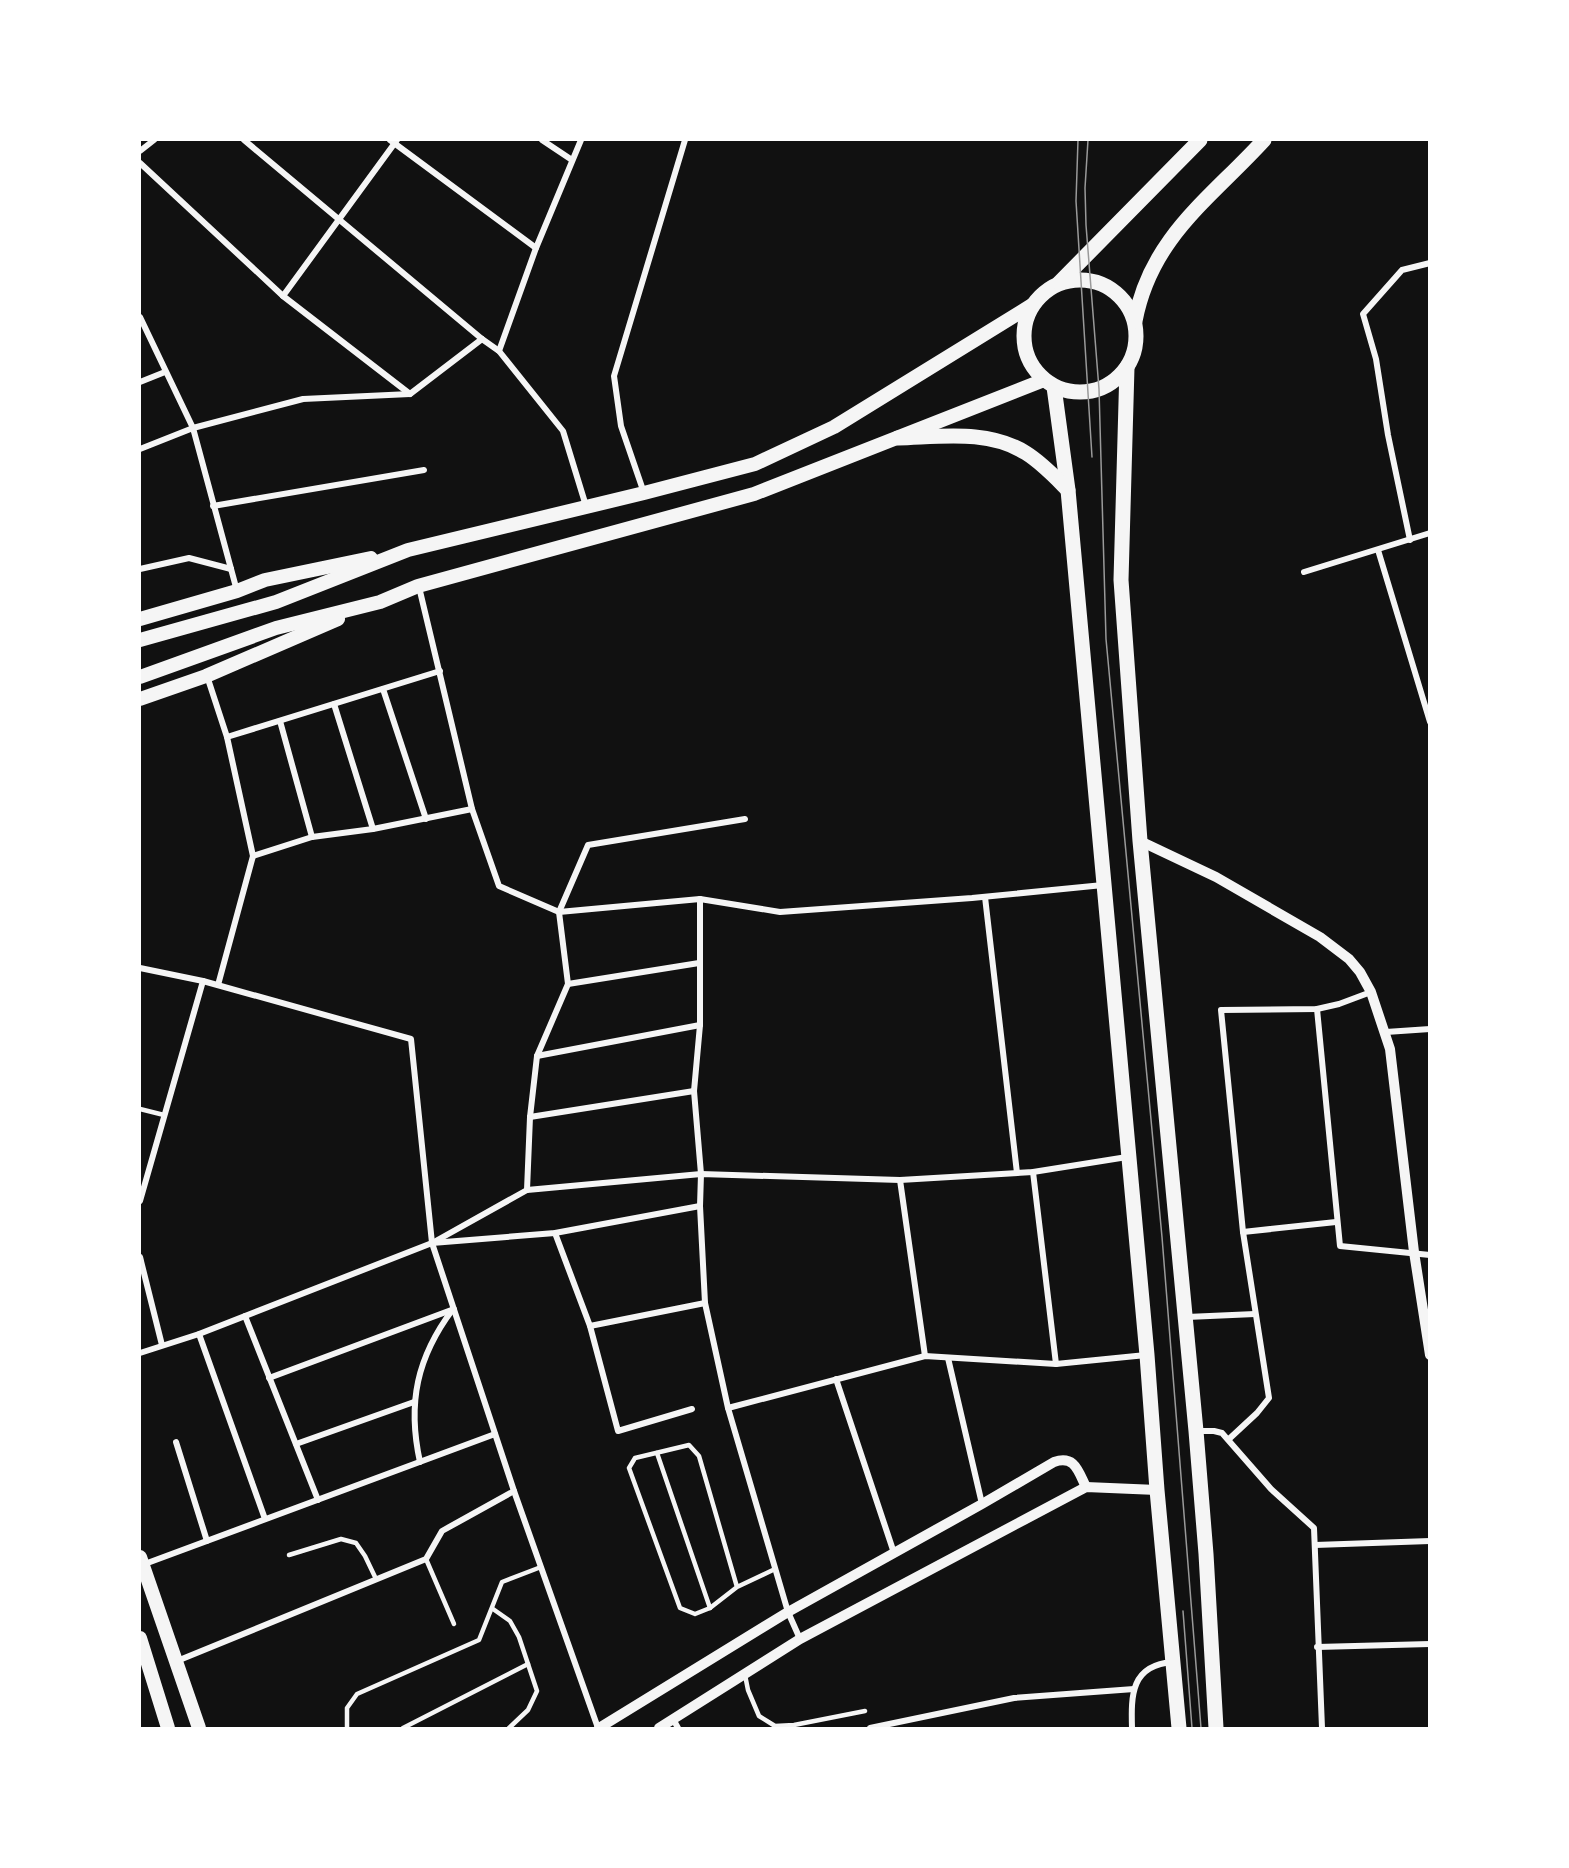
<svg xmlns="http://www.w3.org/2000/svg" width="1569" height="1868" font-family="'IBM Plex Serif',serif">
<rect width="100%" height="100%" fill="#111"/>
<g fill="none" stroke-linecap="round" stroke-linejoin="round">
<!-- service -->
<g stroke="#f5f5f5" stroke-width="4.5">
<polyline points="140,1109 164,1115"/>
<polyline points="657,1453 710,1608"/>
<polyline points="289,1555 341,1539 356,1543 365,1556 376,1579"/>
<polyline points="426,1559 454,1624"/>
<polyline points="737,1587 699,1456 689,1445 635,1458 629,1468 680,1608 695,1614 710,1608 737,1587 775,1569"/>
<polyline points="493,1609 510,1621 519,1637 537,1691 528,1710 509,1728"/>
<polyline points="745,1675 748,1690 759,1716 775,1726 794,1725 865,1711"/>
<polyline points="347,1728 347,1708 357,1694 479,1640 502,1582 541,1567"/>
<polyline points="403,1728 528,1664"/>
</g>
<!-- minor -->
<g stroke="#f5f5f5" stroke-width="6">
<polyline points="244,140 482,339 499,351 563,431 586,506"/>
<polyline points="390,140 536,248"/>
<polyline points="542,140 572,160"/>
<polyline points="140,151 154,140"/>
<polyline points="140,163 283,296 410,394"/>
<polyline points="283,296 397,140"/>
<polyline points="140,317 193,428 237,591"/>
<polyline points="499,351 536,248 581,140"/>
<polyline points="140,382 165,372"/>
<polyline points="140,449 193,428 303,399 410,394 482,339"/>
<polyline points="644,493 621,426 614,376 685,140"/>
<polyline points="213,506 424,470"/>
<polyline points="1410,540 1388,435 1376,359 1363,314 1402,270 1430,263"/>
<polyline points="1378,550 1430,722"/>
<polyline points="140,569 189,558 231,569"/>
<polyline points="1304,572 1430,533"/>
<polyline points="419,587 472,809 499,886 559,912 700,899 780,912 972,898 1103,885"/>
<polyline points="207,676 227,737 253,856 218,985"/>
<polyline points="383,689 426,819"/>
<polyline points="334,704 373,829"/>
<polyline points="280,721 312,837"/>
<polyline points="227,737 440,671"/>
<polyline points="253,856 312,837 373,829 472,809"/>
<polyline points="985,897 1017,1173"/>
<polyline points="700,899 700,1025 694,1091 701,1174 700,1206 705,1303 728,1408 788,1612 800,1639"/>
<polyline points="559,912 588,845 745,819"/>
<polyline points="140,968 203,981 411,1039 432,1243 514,1491 598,1728"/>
<polyline points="568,984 699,963"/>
<polyline points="1317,1009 1340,1246 1430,1255"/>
<polyline points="1386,1032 1430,1029"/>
<polyline points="537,1056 700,1025"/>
<polyline points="530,1117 694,1091"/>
<polyline points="1033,1172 1056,1364"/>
<polyline points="900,1180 925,1356"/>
<polyline points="527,1190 701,1174 900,1180 1033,1172 1127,1157"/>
<polyline points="140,1201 203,981"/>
<polyline points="1243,1232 1336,1222"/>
<polyline points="555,1233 590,1326 618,1431 692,1409"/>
<polyline points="434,1242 527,1190 530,1117 537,1056 568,984 559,912"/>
<polyline points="140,1257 162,1345"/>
<polyline points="245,1316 318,1500"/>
<polyline points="1187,1317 1255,1314"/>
<polyline points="590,1326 705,1303"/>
<polyline points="199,1334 265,1519"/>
<polyline points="140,1353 199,1334 432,1243 555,1233 700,1206"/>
<polyline points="948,1358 982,1504"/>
<polyline points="269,1378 454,1309"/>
<polyline points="836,1379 894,1553"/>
<polyline points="728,1408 925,1356 1056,1364 1146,1355"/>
<polyline points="1197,1431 1214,1431 1222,1433 1271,1489 1314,1528 1322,1728"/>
<polyline points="1229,1439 1257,1413 1269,1398 1243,1232 1221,1010 1317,1009 1339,1004 1371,992"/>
<polyline points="176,1442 207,1541"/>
<polyline points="296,1444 414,1402"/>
<path d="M420 1462C407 1403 417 1357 453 1309"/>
<polyline points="1315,1545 1430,1541"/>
<polyline points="142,1565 495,1434"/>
<polyline points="1317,1647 1430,1644"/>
<polyline points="177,1661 426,1559 442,1531 514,1491"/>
<polyline points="673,1719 678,1728"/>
<polyline points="870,1728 1014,1698 1134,1689"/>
<path d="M1132 1728C1131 1695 1131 1665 1173 1662"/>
</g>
<!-- tertiary -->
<g stroke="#f5f5f5" stroke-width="10">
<polyline points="1140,841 1216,877 1320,937 1349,959 1360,972 1371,992 1390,1049 1414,1252 1430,1355"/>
<path d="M599 1728 788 1612 982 1504 1054 1462C1075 1455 1078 1471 1086 1487"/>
<polyline points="659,1728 800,1639 1086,1487 1157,1490"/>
</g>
<!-- primary -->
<g stroke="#f5f5f5" stroke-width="14">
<polyline points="140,619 237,591 265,580 371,558"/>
<polyline points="140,640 276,602 408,550 644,493 755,464 834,427 1032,305"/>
<polyline points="140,677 276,628 380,602 418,586 754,494 1044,380"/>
<polyline points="140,699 206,676 338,619"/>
<polyline points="140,1557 199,1728"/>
<polyline points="140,1638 168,1728"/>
</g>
<!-- trunk -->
<g stroke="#f5f5f5" stroke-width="15">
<circle cx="1080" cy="336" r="56"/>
<polyline points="1059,283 1200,140"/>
<path d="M1135 321C1151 237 1210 199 1264 140"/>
<polyline points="1127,367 1121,580 1140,841 1196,1431 1206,1554 1216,1728"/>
<polyline points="1054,387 1068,490 1147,1355 1157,1490 1179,1728"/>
<path d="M898 438C940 437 988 429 1026 453 1042 463 1055 477 1068 490"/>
</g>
<!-- tram -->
<g stroke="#9a9a9a" stroke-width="1.5">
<polyline points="1078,140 1076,201 1092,457"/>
<polyline points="1088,140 1085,188 1086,225 1099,389 1106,639 1162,1237 1201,1728"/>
<polyline points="1183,1611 1192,1728"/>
</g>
</g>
<!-- border -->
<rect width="1569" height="1868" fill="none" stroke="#ffffff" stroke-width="282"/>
</svg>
